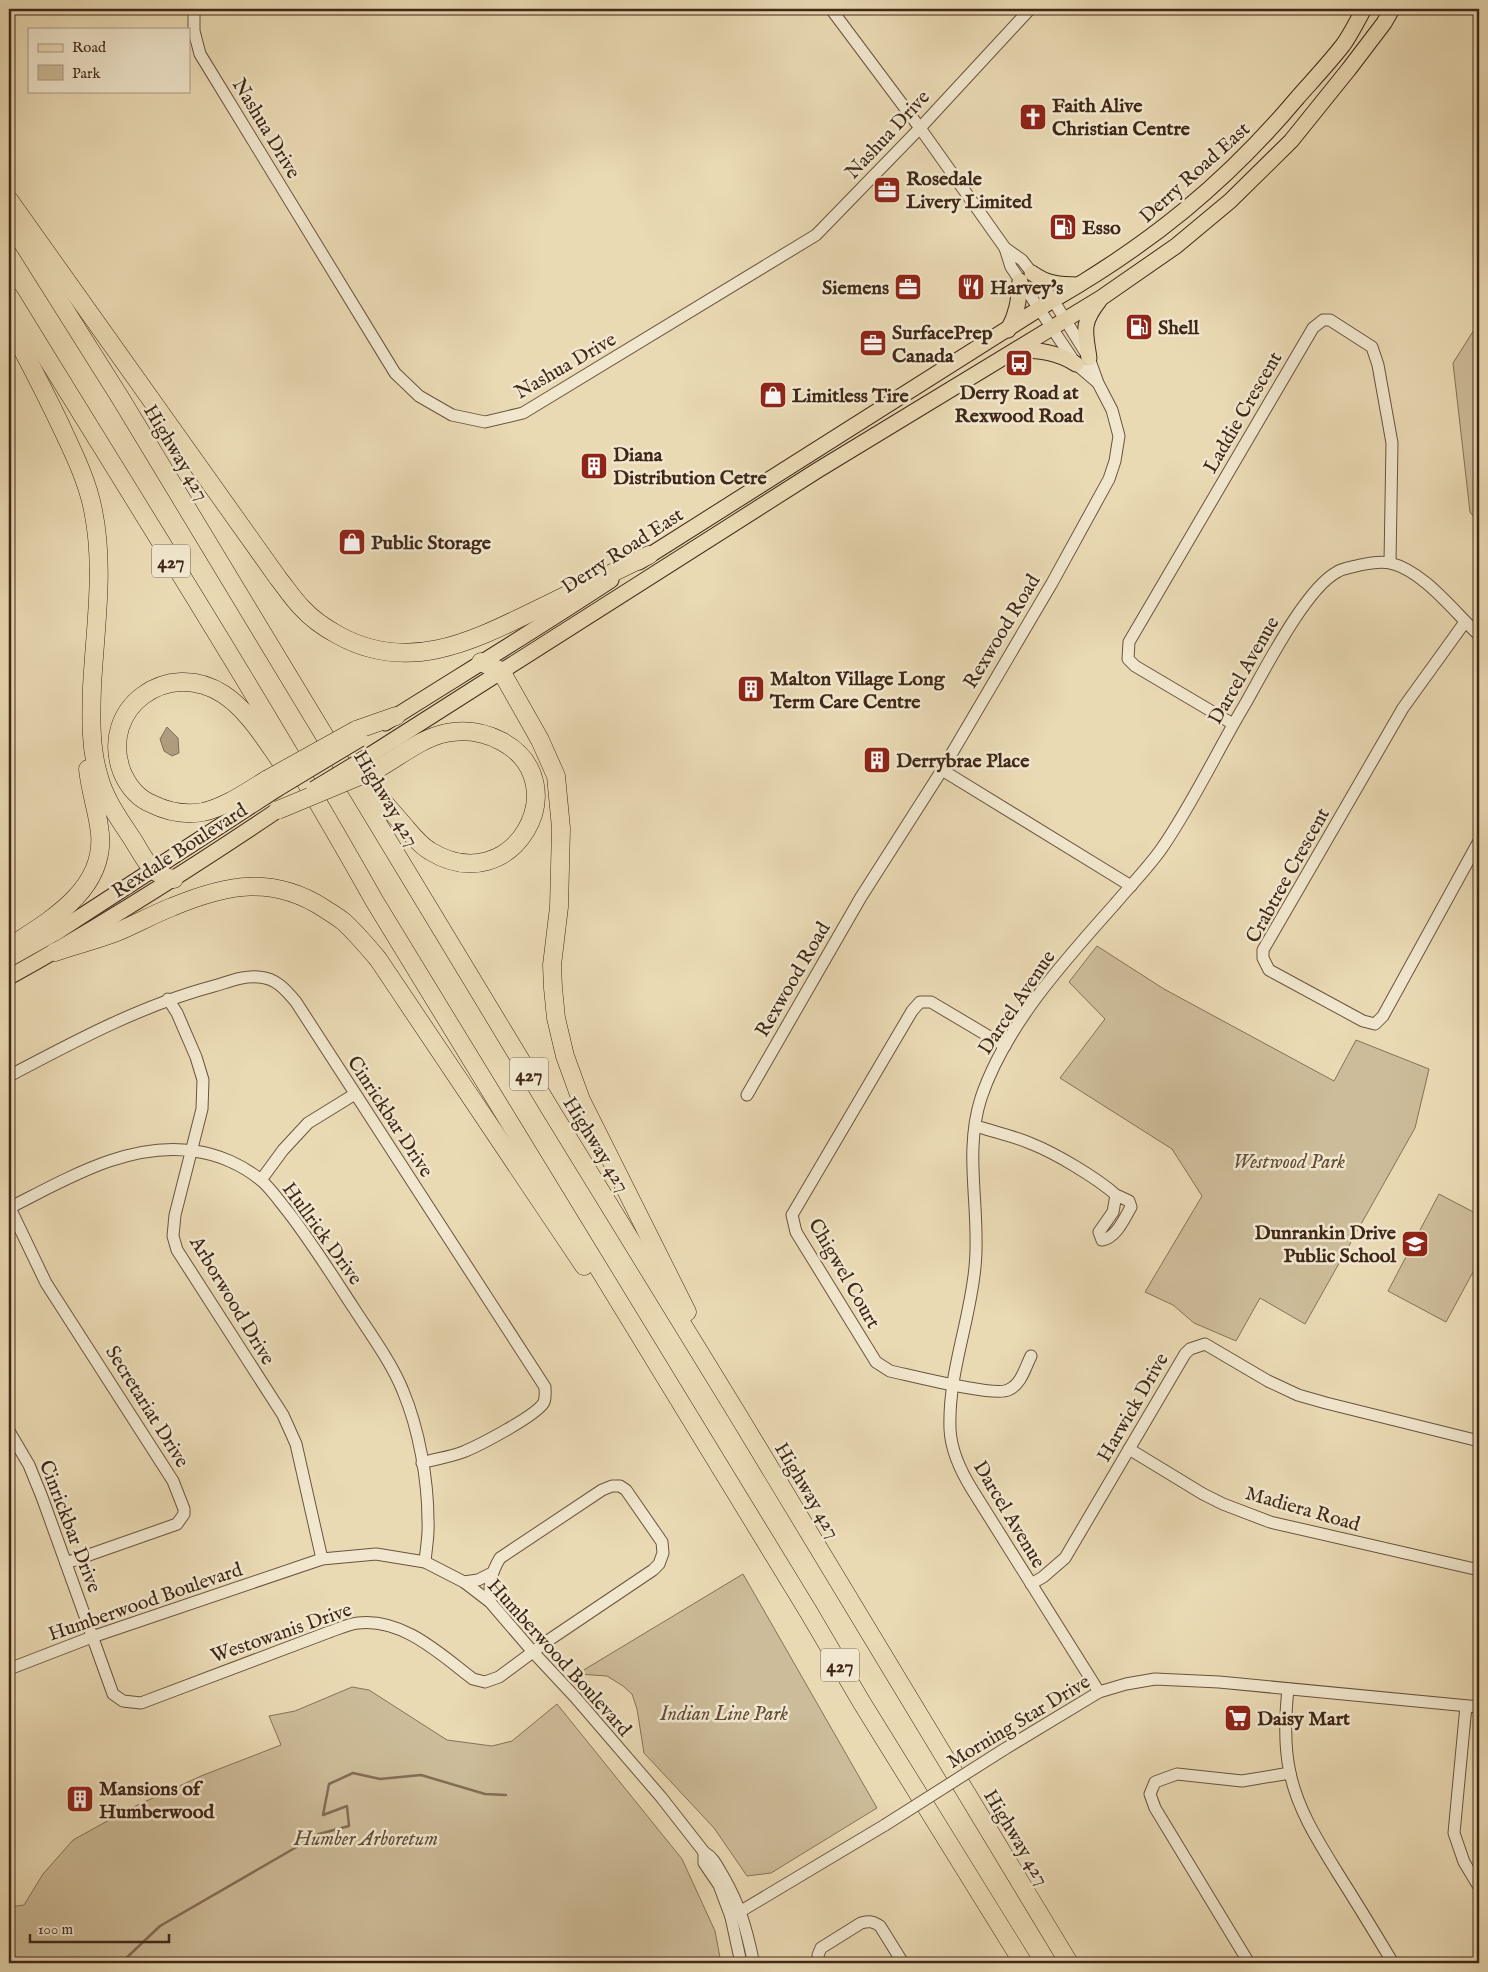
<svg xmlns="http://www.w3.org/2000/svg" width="1488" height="1972" font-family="'IM FELL English',serif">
<rect width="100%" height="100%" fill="#eadab4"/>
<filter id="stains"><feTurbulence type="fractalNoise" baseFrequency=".004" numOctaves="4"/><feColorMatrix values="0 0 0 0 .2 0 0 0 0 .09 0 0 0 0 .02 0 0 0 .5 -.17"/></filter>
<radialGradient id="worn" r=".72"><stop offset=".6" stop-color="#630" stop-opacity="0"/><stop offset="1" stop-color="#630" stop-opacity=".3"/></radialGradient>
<!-- green -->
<g fill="#cdbc99" stroke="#867258">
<polygon points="1479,322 1479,524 1470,512 1453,363"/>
<polygon points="1097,946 1164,989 1334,1081 1356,1040 1429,1069 1415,1128 1305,1324 1260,1298 1236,1341 1194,1323 1173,1305 1145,1292 1202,1196 1172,1149 1060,1078 1105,1019 1069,982"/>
<polygon points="1439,1194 1479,1215 1479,1261 1446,1322 1388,1291"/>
<polygon points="743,1574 877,1808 771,1873 747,1876 714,1828 644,1753 637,1709 632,1694 623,1686 607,1676 577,1674"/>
<polygon points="352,1687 369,1690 447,1740 492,1746 512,1741 557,1704 682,1859 715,1931 721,1963 9,1963 9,1907 24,1905 43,1874 73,1840 129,1809 201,1776 281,1745 269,1716 295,1711"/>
</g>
<!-- water -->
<polygon fill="#b09d7f" stroke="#836e56" points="167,727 178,738 179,753 172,756 164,751 160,739"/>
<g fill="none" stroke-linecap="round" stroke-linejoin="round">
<!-- stream -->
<g stroke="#836e56" stroke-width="2.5">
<polyline points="121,1963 160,1926 319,1834 349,1826 347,1806 323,1815 329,1784 353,1773 380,1779 421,1775 485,1794 506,1795"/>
<polyline points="688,1963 699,1958"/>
</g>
<!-- minor casing -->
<g stroke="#6a543f" stroke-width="13">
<g id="minor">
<polyline points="194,9 194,31 200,54 395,373 419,396 452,415 485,422 523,413 816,235 920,128 1030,9"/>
<polyline points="1005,248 1011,267 1076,364 1097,382"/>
<polyline points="1465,622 1403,708 1263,950 1263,958 1269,970 1363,1021 1375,1024 1383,1016 1479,841"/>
<polyline points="1233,724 1135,666 1128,659 1129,642 1313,328 1323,320 1330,320 1372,347 1378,365 1392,443 1390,563"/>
<polyline points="942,770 1131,886"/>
<polyline points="168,999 177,1013 196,1057 203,1080 202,1109 175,1215 173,1236 177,1250 283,1415 296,1444 322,1559"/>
<path d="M1005 1046 931 1002H920L912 1011 792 1215 796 1232 876 1362 890 1371C909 1375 994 1397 1008 1390 1021 1385 1025 1368 1031 1356"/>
<path d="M9 1076C75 1041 142 1005 214 986 228 982 244 975 259 977 276 978 286 990 296 1002L545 1387C545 1392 546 1397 544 1402 538 1415 478 1446 463 1452 450 1457 435 1459 422 1463"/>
<polyline points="747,1095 861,897 942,770 1052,583 1109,479 1115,461 1119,436 1112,410 1098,383 1089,358 1053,300 1022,260 1005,248 920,128 831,9"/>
<path d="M976 1126C994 1132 1014 1136 1032 1144 1055 1153 1097 1178 1116 1195L1113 1212 1099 1232 1102 1240C1116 1238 1124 1219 1131 1207L1129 1201 1116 1195"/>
<polyline points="261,1180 283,1150 308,1123 355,1094"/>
<path d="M9 1208C65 1180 128 1141 194 1151 218 1154 243 1165 262 1181 272 1190 280 1202 289 1213 312 1243 332 1275 353 1307 369 1332 392 1363 403 1391 419 1429 428 1480 428 1521 429 1535 426 1549 425 1562"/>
<polyline points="10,1208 46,1283 173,1481 184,1509 184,1514 177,1524 66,1563"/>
<path d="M9 1431 29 1465 42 1497 113 1694 123 1701 141 1703 329 1632C338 1629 348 1624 358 1623 403 1618 440 1654 473 1679L485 1682 499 1677 549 1640 653 1570 659 1564 663 1553 662 1542 626 1490 620 1486H612L602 1490 500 1558C491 1573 489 1584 490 1602"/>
<polyline points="1129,1449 1203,1494 1223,1504 1270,1522 1479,1570"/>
<polyline points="464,1582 478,1580 492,1573"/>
<polyline points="1031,1584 1043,1577 1065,1558 1185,1354 1190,1349 1205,1344 1268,1381 1298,1395 1326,1403 1479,1441"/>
<path d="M9 1669 92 1637 322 1559 376 1554 425 1562 464 1582 490 1602 533 1652 575 1697 661 1797 704 1852C714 1858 717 1866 723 1876 740 1906 746 1927 753 1960L752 1963"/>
<path d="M1288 1689C1285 1717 1284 1746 1290 1773 1298 1810 1318 1841 1337 1872 1356 1902 1375 1933 1393 1963"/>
<path d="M1099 1692 973 1491C961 1472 951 1452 950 1429 948 1373 970 1322 975 1267 981 1211 963 1154 981 1098 1005 1026 1065 960 1115 904 1130 886 1148 868 1162 848 1193 803 1216 753 1244 706 1263 673 1305 589 1337 572 1343 568 1353 567 1360 565 1369 563 1381 561 1390 563 1424 571 1454 612 1479 635"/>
<polyline points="1466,1706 1454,1833 1464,1862 1479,1887"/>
<polyline points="1003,1750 1099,1692 1126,1684 1155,1679 1219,1682 1479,1707"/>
<polyline points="704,1852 704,1863 719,1885 731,1917 741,1963"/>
<polyline points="731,1917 885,1825"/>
<path d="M819 1963 818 1955 821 1948 861 1923C869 1921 873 1921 880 1926L903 1963"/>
<polyline points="1249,1963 1155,1808 1150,1794 1155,1782 1177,1774 1242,1781 1290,1773"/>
</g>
</g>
<!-- major casing -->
<g stroke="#402718" stroke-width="17">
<g id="major">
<path d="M1032 273C1047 284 1060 285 1078 285"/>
<path d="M1008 330C1017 314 1019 300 1020 281"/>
<path d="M1016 350C1039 350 1057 352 1076 364"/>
<path d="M1089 358C1085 331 1081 324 1099 301"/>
<path d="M639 562 1053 300C1149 245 1226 183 1298 97 1313 80 1329 63 1343 45 1351 34 1357 21 1364 9"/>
<path d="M385 723C461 675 537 629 611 580"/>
<polyline points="370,755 818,470 1101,298 1176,246 1230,201 1291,141 1349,69 1384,23 1392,9"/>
<polyline points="9,959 57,932 277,789"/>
<path d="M9 977C101 926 190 869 278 810"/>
</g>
</g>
<!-- highway casing -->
<g stroke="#402718" stroke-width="19">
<g id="highway">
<path d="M9 200 278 578C286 588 293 599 302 608 312 619 325 628 338 635 406 673 469 643 532 612 571 593 610 574 649 555"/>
<polyline points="9,221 121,399 552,1112 738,1415 1069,1963"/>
<path d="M9 296C132 497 259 696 375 902L808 1611 862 1703 1023 1963"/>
<path d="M9 325C27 357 43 389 59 422 72 450 87 479 93 510 105 568 95 628 92 687 91 717 90 748 99 777 105 800 120 820 133 840 145 859 150 875 174 879"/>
<polyline points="481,662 501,671 540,740 556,776 561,828 559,907 552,965 553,988 556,1018 565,1056 581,1100 687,1312"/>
<polyline points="356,730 396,716"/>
<path d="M353 767C369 785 385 804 401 822 410 832 418 844 430 851 513 902 579 782 501 741 484 732 465 729 446 733 422 738 400 756 379 768"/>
<path d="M268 779C248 791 226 807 203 812 185 815 168 812 152 804 137 798 128 786 122 772 98 708 168 658 223 694 249 711 266 741 284 766"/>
<path d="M9 947C49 921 105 890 100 834 98 812 90 791 88 769"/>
<path d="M55 952C75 945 97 940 117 932 136 924 154 914 172 907 227 884 273 875 325 909 331 913 338 917 344 922 356 933 367 946 378 959L584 1266"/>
</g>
</g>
<!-- minor -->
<use href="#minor" stroke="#f1e7ce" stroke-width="11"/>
<!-- major -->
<use href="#major" stroke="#eadab4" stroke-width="15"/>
<!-- highway -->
<use href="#highway" stroke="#eadab4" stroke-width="18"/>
<!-- minor-bridge casing -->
<g stroke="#6a543f" stroke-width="13" stroke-linecap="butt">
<polyline id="minor-bridge" points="885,1825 1003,1750"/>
</g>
<!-- major-bridge casing -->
<g stroke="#402718" stroke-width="17" stroke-linecap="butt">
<g id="major-bridge">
<polyline points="277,789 360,739"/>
<polyline points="314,789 370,755"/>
</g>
</g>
<!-- highway-bridge casing -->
<g stroke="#402718" stroke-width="19" stroke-linecap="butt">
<g id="highway-bridge">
<polyline points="268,779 356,730"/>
<polyline points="278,810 379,768"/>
</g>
</g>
<!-- minor-bridge -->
<use href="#minor-bridge" stroke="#f1e7ce" stroke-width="11"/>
<!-- major-bridge -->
<use href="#major-bridge" stroke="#eadab4" stroke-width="15"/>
<!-- highway-bridge -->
<use href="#highway-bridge" stroke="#eadab4" stroke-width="18"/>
</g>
<!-- icons -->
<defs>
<g id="church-square" transform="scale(1.4375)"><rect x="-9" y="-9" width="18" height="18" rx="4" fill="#8f2418" stroke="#f1e7ce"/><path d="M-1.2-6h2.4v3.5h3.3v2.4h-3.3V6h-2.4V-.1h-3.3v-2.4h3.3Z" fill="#fff"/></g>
<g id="office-square" transform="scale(1.4375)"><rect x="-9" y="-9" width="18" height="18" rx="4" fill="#8f2418" stroke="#f1e7ce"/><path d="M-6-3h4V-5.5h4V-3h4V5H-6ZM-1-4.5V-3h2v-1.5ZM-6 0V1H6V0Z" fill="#fff"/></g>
<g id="fuel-square" transform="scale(1.4375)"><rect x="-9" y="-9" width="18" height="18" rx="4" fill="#8f2418" stroke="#f1e7ce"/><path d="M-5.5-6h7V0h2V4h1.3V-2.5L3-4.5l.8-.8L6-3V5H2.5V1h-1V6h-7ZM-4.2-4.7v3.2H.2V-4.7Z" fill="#fff"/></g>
<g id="restaurant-square" transform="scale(1.4375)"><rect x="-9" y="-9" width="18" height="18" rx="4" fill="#8f2418" stroke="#f1e7ce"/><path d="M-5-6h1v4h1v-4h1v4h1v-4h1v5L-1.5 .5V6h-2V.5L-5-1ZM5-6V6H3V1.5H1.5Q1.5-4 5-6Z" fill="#fff"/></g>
<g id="bus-square" transform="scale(1.4375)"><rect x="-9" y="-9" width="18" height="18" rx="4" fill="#8f2418" stroke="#f1e7ce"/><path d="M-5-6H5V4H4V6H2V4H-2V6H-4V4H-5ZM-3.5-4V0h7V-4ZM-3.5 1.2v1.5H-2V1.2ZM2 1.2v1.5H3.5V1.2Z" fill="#fff"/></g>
<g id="shop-square" transform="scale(1.4375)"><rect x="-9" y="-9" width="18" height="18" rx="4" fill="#8f2418" stroke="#f1e7ce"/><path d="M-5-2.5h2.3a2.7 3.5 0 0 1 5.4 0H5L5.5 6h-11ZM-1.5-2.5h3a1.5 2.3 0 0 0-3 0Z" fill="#fff"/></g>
<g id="building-square" transform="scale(1.4375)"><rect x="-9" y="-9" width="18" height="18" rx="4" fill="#8f2418" stroke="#f1e7ce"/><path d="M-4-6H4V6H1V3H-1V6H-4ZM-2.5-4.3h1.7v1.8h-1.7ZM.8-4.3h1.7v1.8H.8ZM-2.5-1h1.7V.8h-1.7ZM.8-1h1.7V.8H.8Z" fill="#fff"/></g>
<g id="school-square" transform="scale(1.4375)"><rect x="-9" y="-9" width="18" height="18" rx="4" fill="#8f2418" stroke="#f1e7ce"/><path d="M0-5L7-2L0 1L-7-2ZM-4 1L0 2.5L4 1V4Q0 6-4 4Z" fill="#fff"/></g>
<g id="supermarket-square" transform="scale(1.4375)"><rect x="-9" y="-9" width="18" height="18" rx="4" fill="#8f2418" stroke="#f1e7ce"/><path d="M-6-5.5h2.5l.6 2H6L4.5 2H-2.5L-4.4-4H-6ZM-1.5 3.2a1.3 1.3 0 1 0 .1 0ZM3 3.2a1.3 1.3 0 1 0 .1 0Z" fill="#fff"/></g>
</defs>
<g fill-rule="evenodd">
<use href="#church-square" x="1033" y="117"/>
<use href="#office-square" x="887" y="190"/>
<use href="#fuel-square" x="1063" y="227"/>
<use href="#office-square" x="908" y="287"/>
<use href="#restaurant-square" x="971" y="287"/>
<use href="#fuel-square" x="1139" y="327"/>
<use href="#office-square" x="873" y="343"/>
<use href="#bus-square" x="1019" y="363"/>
<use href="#shop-square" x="773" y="395"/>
<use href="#building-square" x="594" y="466"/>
<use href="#shop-square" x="352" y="542"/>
<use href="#building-square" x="751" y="689"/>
<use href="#building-square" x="877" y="760"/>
<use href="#school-square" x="1415" y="1244"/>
<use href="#supermarket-square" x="1238" y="1718"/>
<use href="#building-square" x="80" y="1799"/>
</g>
<g text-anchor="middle" stroke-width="5" stroke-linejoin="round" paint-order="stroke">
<!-- shield labels -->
<g fill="#f1e7ce" stroke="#75614f" stroke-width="1">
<rect x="152" y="544.5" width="38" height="33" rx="4"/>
<rect x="510" y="1057.5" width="38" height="33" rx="4"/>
<rect x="821" y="1648.5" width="38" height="33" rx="4"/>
</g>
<g font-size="19" font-weight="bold" fill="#402718">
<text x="171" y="568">427</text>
<text x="529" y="1081">427</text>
<text x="840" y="1672">427</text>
</g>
<!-- poi labels -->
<g font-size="20" font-weight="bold" fill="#402718" stroke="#f1e7ce" text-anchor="start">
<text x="1052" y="112">Faith Alive<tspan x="1052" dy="23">Christian Centre</tspan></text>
<text x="906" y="185">Rosedale<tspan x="906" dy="23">Livery Limited</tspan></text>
<text x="1082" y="234">Esso</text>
<text x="889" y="294" text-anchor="end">Siemens</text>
<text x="990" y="294">Harvey's</text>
<text x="1158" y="334">Shell</text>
<text x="892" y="339">SurfacePrep<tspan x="892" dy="23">Canada</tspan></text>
<text x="1019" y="399" text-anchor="middle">Derry Road at<tspan x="1019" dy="23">Rexwood Road</tspan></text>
<text x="792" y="402">Limitless Tire</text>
<text x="613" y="461">Diana<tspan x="613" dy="23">Distribution Cetre</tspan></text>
<text x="371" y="549">Public Storage</text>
<text x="770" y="685">Malton Village Long<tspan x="770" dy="23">Term Care Centre</tspan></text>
<text x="896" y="767">Derrybrae Place</text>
<text x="1396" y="1239" text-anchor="end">Dunrankin Drive<tspan x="1396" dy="23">Public School</tspan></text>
<text x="1257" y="1725">Daisy Mart</text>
<text x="99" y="1795">Mansions of<tspan x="99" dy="23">Humberwood</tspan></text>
</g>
<!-- street labels -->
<g font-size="20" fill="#402718" stroke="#f1e7ce">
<text transform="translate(267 128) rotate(59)" y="7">Nashua Drive</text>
<text transform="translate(887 134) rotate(-47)" y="7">Nashua Drive</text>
<text transform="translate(1194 172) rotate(-42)" y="7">Derry Road East</text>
<text transform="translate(565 365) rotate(-30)" y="7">Nashua Drive</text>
<text transform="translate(1242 412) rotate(-60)" y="7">Laddie Crescent</text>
<text transform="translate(177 452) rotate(59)" y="7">Highway 427</text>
<text transform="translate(622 550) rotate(-33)" y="7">Derry Road East</text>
<text transform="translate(1001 631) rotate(-59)" y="7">Rexwood Road</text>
<text transform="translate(1243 670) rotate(-60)" y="7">Darcel Avenue</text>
<text transform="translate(387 798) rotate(59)" y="7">Highway 427</text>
<text transform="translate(179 850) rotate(-33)" y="7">Rexdale Boulevard</text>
<text transform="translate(1287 875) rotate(-61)" y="7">Crabtree Crescent</text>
<text transform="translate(792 979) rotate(-60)" y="7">Rexwood Road</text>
<text transform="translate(1016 1002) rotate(-56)" y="7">Darcel Avenue</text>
<text transform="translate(391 1116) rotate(57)" y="7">Cinrickbar Drive</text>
<text transform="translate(597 1144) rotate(58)" y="7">Highway 427</text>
<text transform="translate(323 1233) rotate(54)" y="7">Hullrick Drive</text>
<text transform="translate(845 1273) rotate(60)" y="7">Chigwel Court</text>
<text transform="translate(233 1300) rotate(59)" y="7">Arborwood Drive</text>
<text transform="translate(148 1406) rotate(58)" y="7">Secretariat Drive</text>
<text transform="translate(1132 1407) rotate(-60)" y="7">Harwick Drive</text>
<text transform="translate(808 1490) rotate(59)" y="7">Highway 427</text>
<text transform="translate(1303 1508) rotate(16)" y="7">Madiera Road</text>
<text transform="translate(1010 1514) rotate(59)" y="7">Darcel Avenue</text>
<text transform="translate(71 1526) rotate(69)" y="7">Cinrickbar Drive</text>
<text transform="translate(145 1601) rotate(-19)" y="7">Humberwood Boulevard</text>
<text transform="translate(281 1632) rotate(-19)" y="7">Westowanis Drive</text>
<text transform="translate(560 1657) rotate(48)" y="7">Humberwood Boulevard</text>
<text transform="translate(1018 1721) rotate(-31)" y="7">Morning Star Drive</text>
<text transform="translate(1017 1837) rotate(59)" y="7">Highway 427</text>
</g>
<!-- park labels -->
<g font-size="20" font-style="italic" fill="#634c38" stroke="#f1e7ce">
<text x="1289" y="1168">Westwood Park</text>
<text x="724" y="1720">Indian Line Park</text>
<text x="366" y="1845">Humber Arboretum</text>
</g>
</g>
<!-- margin -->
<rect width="1488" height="1972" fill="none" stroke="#eadab4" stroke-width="30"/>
<rect x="10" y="10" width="1468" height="1952" fill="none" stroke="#402718" stroke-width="2.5"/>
<rect x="15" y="15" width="1458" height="1942" fill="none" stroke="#402718"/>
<!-- legend -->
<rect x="28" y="28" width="162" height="65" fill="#f1e7ce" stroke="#aa9a85"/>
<rect x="38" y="44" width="25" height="8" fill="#eadab4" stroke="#aa9a85"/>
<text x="72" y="52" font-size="15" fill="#402718">Road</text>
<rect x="38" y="65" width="25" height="15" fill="#cdbc99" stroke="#aa9a85"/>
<text x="72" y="78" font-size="15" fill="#402718">Park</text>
<!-- scale -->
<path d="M30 1934v8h139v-8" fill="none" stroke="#402718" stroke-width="2.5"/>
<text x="38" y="1934" font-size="15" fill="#402718" stroke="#f1e7ce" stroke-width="4" paint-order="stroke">100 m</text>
<rect width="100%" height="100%" filter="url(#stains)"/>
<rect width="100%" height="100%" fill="url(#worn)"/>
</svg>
